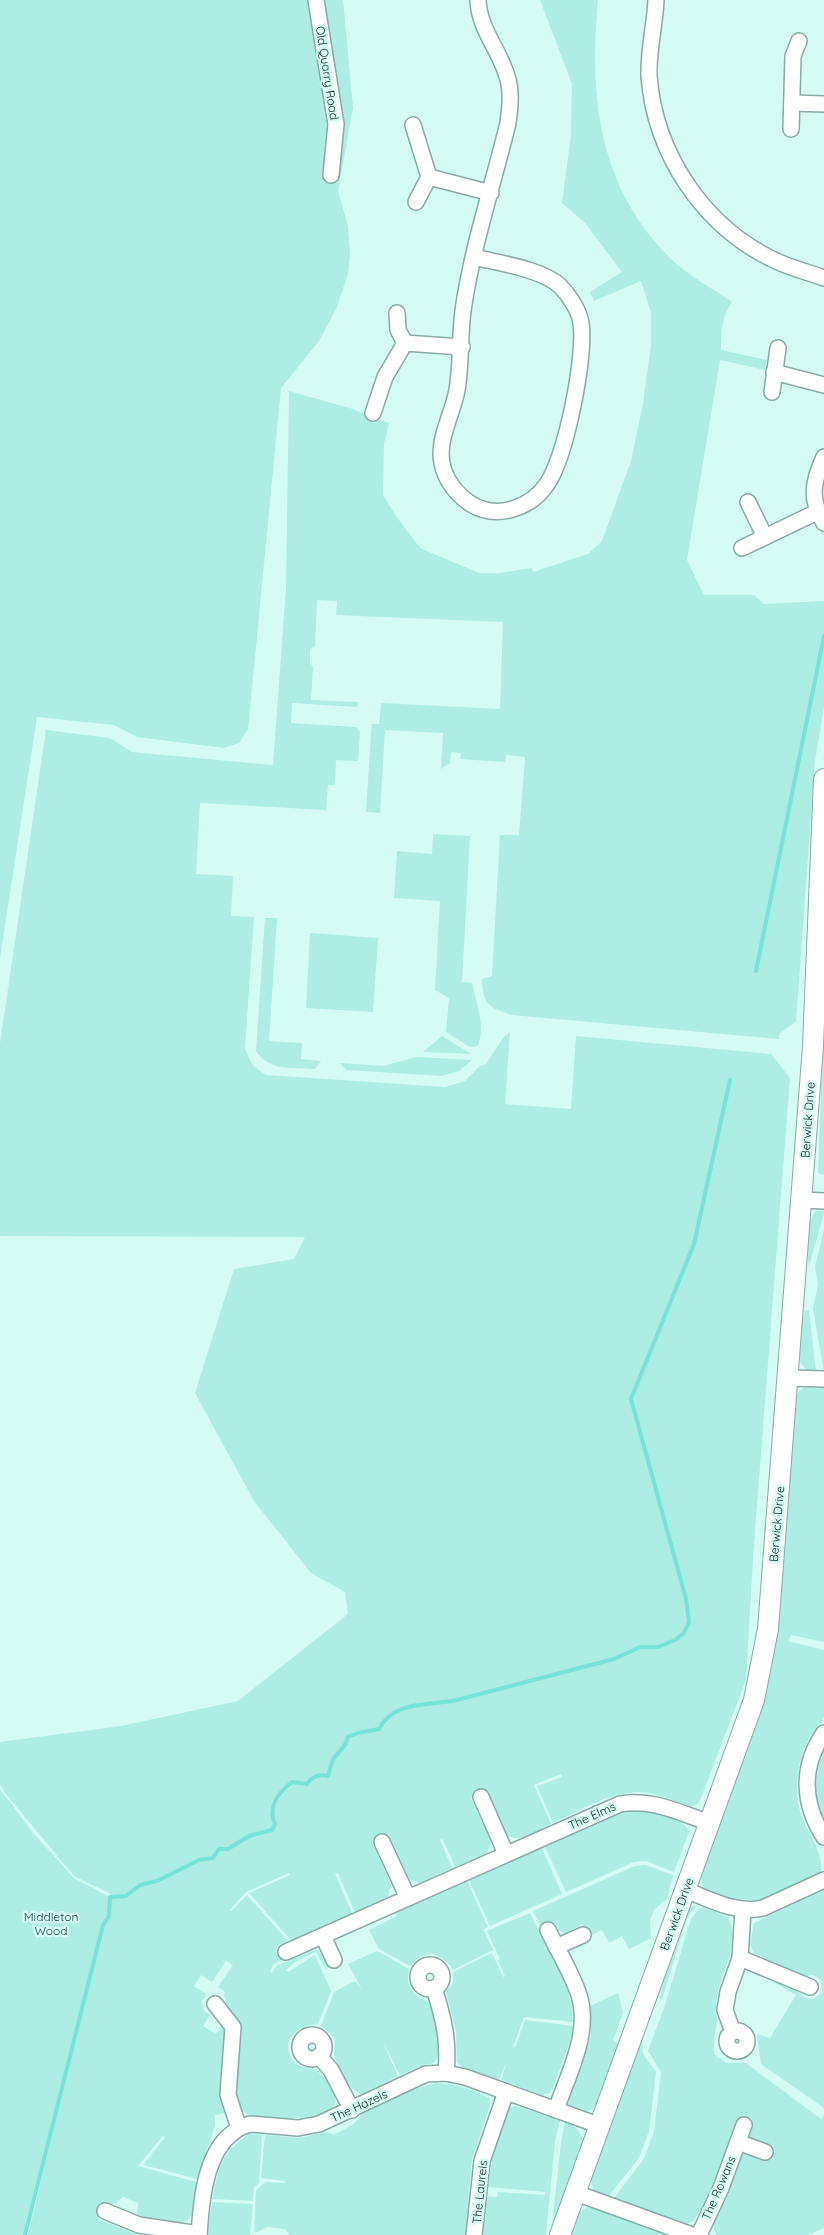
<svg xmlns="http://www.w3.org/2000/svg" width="824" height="2235" font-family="Quicksand,sans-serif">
<rect width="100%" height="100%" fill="#d5fbf5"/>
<!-- green -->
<g fill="#adede4">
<polygon points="0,0 343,0 353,108 338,191 348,226 350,254 348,274 336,309 319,341 281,388 248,729 239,743 224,748 137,737 114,725 37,717 0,958"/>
<path d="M540 0H598C589 97 598 186 670 258 687 275 712 288 732 302 721 317 721 332 721 350L767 360 765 370 720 360 687 560 704 595H754L764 604 824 601V707L815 761 796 1022 780 1033 779 1039 512 1015C488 1007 483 1005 482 979L492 976 500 835H519L525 757 506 755 505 762 460 759 461 753 451 752 450 763 441 769 443 733 385 730 380 813 366 812 371 734 372 724H379L381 703 500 709 503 622 336 615 337 601 317 600 315 646 310 649V663L313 667 311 700 358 702 357 707 292 703 291 723 356 727 360 732 358 761 336 760 335 785H328L326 810 200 803 196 874 233 876 231 916 254 917 245 1047C249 1062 254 1069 267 1075L445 1087 465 1081 480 1066 486 1064 503 1038 510 1032 505 1104 571 1109 576 1036 771 1054 790 1078 753 1558 746 1680 699 1803 691 1807C678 1802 666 1797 653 1794 620 1785 582 1810 553 1823L537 1786 562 1777 561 1774 534 1785 551 1824C538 1830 520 1844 507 1835L487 1790 471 1798 491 1842 487 1853 455 1867 443 1839 440 1840 452 1868 420 1883 409 1879 389 1835 372 1842 391 1884 388 1897 355 1912 338 1873 335 1874 352 1913 291 1940 249 1893 290 1875 289 1873 246 1892 230 1910 231 1911 247 1895 288 1941 278 1945 283 1959 273 1964 270 1972 272 1973 276 1966 315 1950 319 1951 329 1967 325 1969 316 1952 298 1960 286 1970 288 1972 315 1955 331 1991 318 2024C301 2024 280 2037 291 2058 298 2070 308 2066 317 2071 325 2075 338 2095 335 2103 330 2122 263 2120 248 2114 241 2112 239 2106 236 2100L241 2028 228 2011 224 1995 225 1992 218 1987 233 1965 226 1961 212 1982 201 1975 194 1986 206 1994 202 2002 204 2011 210 2015 203 2026 216 2034 223 2023C230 2053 219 2083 225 2113L215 2115V2125L197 2179 143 2165 165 2137 163 2136 138 2166 196 2182C194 2192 195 2208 190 2217 183 2229 148 2218 137 2214L138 2203 123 2197 115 2204H104L98 2219 138 2235H28L104 1920 25 2235H0V1789L34 1834 75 1879 110 1897 111 1894 74 1876 5 1793 0 1784V1742L121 1726 238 1701 348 1614 345 1592 311 1573 254 1501 195 1393 234 1269 294 1259 305 1237 0 1236V1043L46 730 110 738 132 752 273 765 286 588 289 391 353 409 367 416 389 423 384 443 383 495 396 516 420 548 479 573H499L532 568 533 572 588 554 602 541 631 461 643 404 651 345V313L641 281 594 301 590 292 622 272 585 223 562 203 571 135 572 84Z"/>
<path d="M433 834 470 836 462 982 472 983C477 1004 485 1025 478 1046L470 1047 446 1032 449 998 435 990 440 901 394 898 397 851 432 854Z"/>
<path d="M265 918H277L269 1041 302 1043 301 1059 321 1061 315 1069C293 1067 270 1072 256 1051Z"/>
<polygon points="310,933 378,938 373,1012 306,1008"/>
<polygon points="824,1010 824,1175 818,1173"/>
<polygon points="442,1036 471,1054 423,1052"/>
<polygon points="416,1057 472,1060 459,1071 442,1076 346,1070 340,1063 383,1066"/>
<path d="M816 1211H824V1213L809 1266C807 1247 803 1227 816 1211Z"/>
<polygon points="824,1230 824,1372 813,1309 818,1285 815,1266"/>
<path d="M805 1310H809L816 1372C787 1370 802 1328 805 1310Z"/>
<path d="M803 1388H824V1642L791 1635 788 1641 824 1650C824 1665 824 1705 824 1716 822 1722 815 1730 811 1735 799 1756 795 1777 798 1802 801 1826 824 1848 821 1872L760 1900 732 1899 703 1887 700 1874 762 1697 794 1397Z"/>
<path d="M824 1750V1818C812 1795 815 1773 824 1750Z"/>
<path d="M635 1811C649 1811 685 1817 689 1832L674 1872 646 1861 634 1862 566 1892 545 1847 622 1813Z"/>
<polygon points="542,1848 562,1894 490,1926 469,1880"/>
<polygon points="645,1865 673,1875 667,1898 654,1910 650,1919 651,1938 629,1949 622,1936 609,1943 602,1930 588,1937 582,1924 566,1933 559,1931 554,1922 541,1928 533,1911 635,1866"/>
<path d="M467 1881 488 1927 483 1929 493 1950 453 1970C440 1951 425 1948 410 1966L379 1949 369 1930 397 1916 396 1913Z"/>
<path d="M824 1890V2108L761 2064 757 2034 770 2038 796 1995 773 1982 774 1978C780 1982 788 1984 793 1988 801 1994 802 1999 814 1999L822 1992 821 1980 813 1975 803 1976 754 1953 750 1944 754 1923Z"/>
<polygon points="697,1905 687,1918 662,1999 660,1999 666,1966 685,1914 691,1907"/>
<path d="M703 1907 728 1917C741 1942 722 1971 717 1996 715 2004 717 2012 717 2020 716 2034 712 2039 715 2055L726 2063H746L821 2119 824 2115V2228L808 2235H716L713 2224 721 2201 729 2194 739 2156 743 2152 748 2151 747 2134 751 2123 740 2119 706 2205 699 2212 694 2221 686 2224 614 2198 643 2160 654 2132 661 2072 648 2051 664 2008 691 1919 698 1910Z"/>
<path d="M530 1913C546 1946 573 1984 573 2022L524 2017 513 2047 515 2048 525 2020 573 2026 572 2036 553 2088 549 2093 542 2095 501 2080 507 2061 499 2080 462 2067 457 2062 456 2031 446 1992 453 1983V1972L492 1953 503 1977 505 1976 498 1960 500 1959 487 1931Z"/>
<path d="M377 1951 409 1969C405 1986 413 1996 428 2002 435 2019 446 2046 434 2063L420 2066 400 2075 382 2040 398 2076 362 2094C350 2091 339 2072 336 2060 330 2042 344 2043 321 2026L334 1992 355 1981 362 1990 348 1964Z"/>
<path d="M618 1993 623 2013 613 2040 621 2047C613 2070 602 2131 568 2106L570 2094 591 2037 590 2006Z"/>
<polygon points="642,2039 643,2054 656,2072 649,2131 639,2158 607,2198 594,2191 590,2179 635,2051"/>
<path d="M436 2083C455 2085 474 2088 490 2099V2106L472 2159 465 2235H290L285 2229 267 2227 258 2232H254L256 2190 266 2182 285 2183V2181L261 2178 265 2135 299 2138 327 2132 334 2135 354 2124 362 2114 412 2090Z"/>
<polygon points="517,2106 560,2121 555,2141 546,2235 480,2235 484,2196 497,2197 498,2192 545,2195 545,2192 488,2187 492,2159 509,2108"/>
<path d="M565 2122C573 2125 579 2129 582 2138 587 2154 558 2217 551 2235L561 2142Z"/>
<path d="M249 2134 262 2135 259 2183 254 2188 253 2201 212 2199C219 2167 221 2153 249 2134Z"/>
<polygon points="212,2202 253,2204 250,2235 207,2235"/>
<polygon points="588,2207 602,2208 676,2235 568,2235 576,2214"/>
</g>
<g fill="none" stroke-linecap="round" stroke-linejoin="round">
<!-- stream -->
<g stroke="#77e4d7" stroke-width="4">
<polyline points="756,971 824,636"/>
<path d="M25 2235 103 1925 109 1916 110 1897 126 1896 140 1885 157 1881 199 1860 213 1858 219 1849H228L249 1836 272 1830 275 1824C267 1807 279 1792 292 1782L307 1784C312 1776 319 1774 328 1776L333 1759 345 1745 348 1737C359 1731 367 1732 379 1729 393 1700 430 1706 457 1700L614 1659 640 1647H658L675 1640 684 1633 689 1622 686 1599 631 1399 694 1244 730 1080"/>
</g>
<!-- street casing -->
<g stroke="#87aba6" stroke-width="18">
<g id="street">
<polyline points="316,0 336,124 331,175"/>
<path d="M656 0C655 25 648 51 649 76 655 154 703 226 774 260 790 268 808 272 824 278"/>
<polyline points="792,103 824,104"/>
<polyline points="413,125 429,177 416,202"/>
<polyline points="791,129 793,56 799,41"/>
<polyline points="429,177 491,193"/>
<path d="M474 257C498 263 542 269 560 286 569 295 579 310 581 323 586 356 566 457 547 484 531 508 497 520 471 504 457 495 445 480 442 463 437 440 453 413 457 390 462 361 459 332 464 304 473 245 494 181 508 123 510 108 512 91 507 76 499 49 479 29 478 0"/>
<polyline points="397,313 398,330 405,343"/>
<polyline points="774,372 824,385"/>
<polyline points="772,392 778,348"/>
<polyline points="373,413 385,377 405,343 462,347"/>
<path d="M824 457C813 481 809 499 824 523"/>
<polyline points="748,502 765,537"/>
<polyline points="742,548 817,512"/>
<polyline points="802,1200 824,1201"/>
<polyline points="789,1378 824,1379"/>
<path d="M824 1733C801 1766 802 1803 824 1837"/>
<polyline points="481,1797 506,1854"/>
<polyline points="382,1842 408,1898"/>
<path d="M686 1890C711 1900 736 1914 763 1908L824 1880"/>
<path d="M548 1930C558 1951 572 1973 579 1995 591 2033 568 2074 556 2110"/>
<polyline points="323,1936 334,1960"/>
<polyline points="556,1947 583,1935"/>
<path d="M286 1952 620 1804C652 1798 680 1813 710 1823"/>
<polyline points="740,1958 810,1987"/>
<circle cx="430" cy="1977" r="12"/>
<path d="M434 1988C444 2020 449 2040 446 2073"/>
<polyline points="215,2004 233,2027 228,2095 239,2128 250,2124 298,2128 319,2124 426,2074 446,2073 465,2077 601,2126"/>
<circle cx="737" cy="2041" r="10"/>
<polyline points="733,2032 725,2010 728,1992 740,1958 743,1910"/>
<circle cx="312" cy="2047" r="12"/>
<polyline points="319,2056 331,2070 352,2110"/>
<polyline points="738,2142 765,2152"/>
<polyline points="576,2193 692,2235"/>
<polyline points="105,2211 139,2225 199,2234"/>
<path d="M199 2235C201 2204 204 2165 224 2141 228 2136 234 2132 239 2128"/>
<polyline points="474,2235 482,2161 506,2092"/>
<polyline points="699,2235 721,2188 744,2125"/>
</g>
</g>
<!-- secondary casing -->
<g stroke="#87aba6" stroke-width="22">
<polyline id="secondary" points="560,2235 754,1700 768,1629 813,1046 824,779"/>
</g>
<!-- street -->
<use href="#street" stroke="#fff" stroke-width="15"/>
<!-- secondary -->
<use href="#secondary" stroke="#fff" stroke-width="20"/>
</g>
<g text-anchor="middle" stroke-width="5" stroke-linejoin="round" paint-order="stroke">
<!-- street labels -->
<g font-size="12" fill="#182624" stroke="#d5fbf5">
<text transform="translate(327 73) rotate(81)" y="4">Old Quarry Road</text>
<text transform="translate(808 1120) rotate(-86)" y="4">Berwick Drive</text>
<text transform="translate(777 1524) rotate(-85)" y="4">Berwick Drive</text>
<text transform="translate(592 1816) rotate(-24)" y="4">The Elms</text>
<text transform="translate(677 1914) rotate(-70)" y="4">Berwick Drive</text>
<text transform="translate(359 2106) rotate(-25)" y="4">The Hazels</text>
<text transform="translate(719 2188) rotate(-67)" y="4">The Rowans</text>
<text transform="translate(480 2192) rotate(-84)" y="4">The Laurels</text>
</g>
<!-- park labels -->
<g font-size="12" fill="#134540" stroke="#d5fbf5">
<text x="51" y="1921">Middleton<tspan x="51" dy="14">Wood</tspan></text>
</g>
</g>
</svg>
